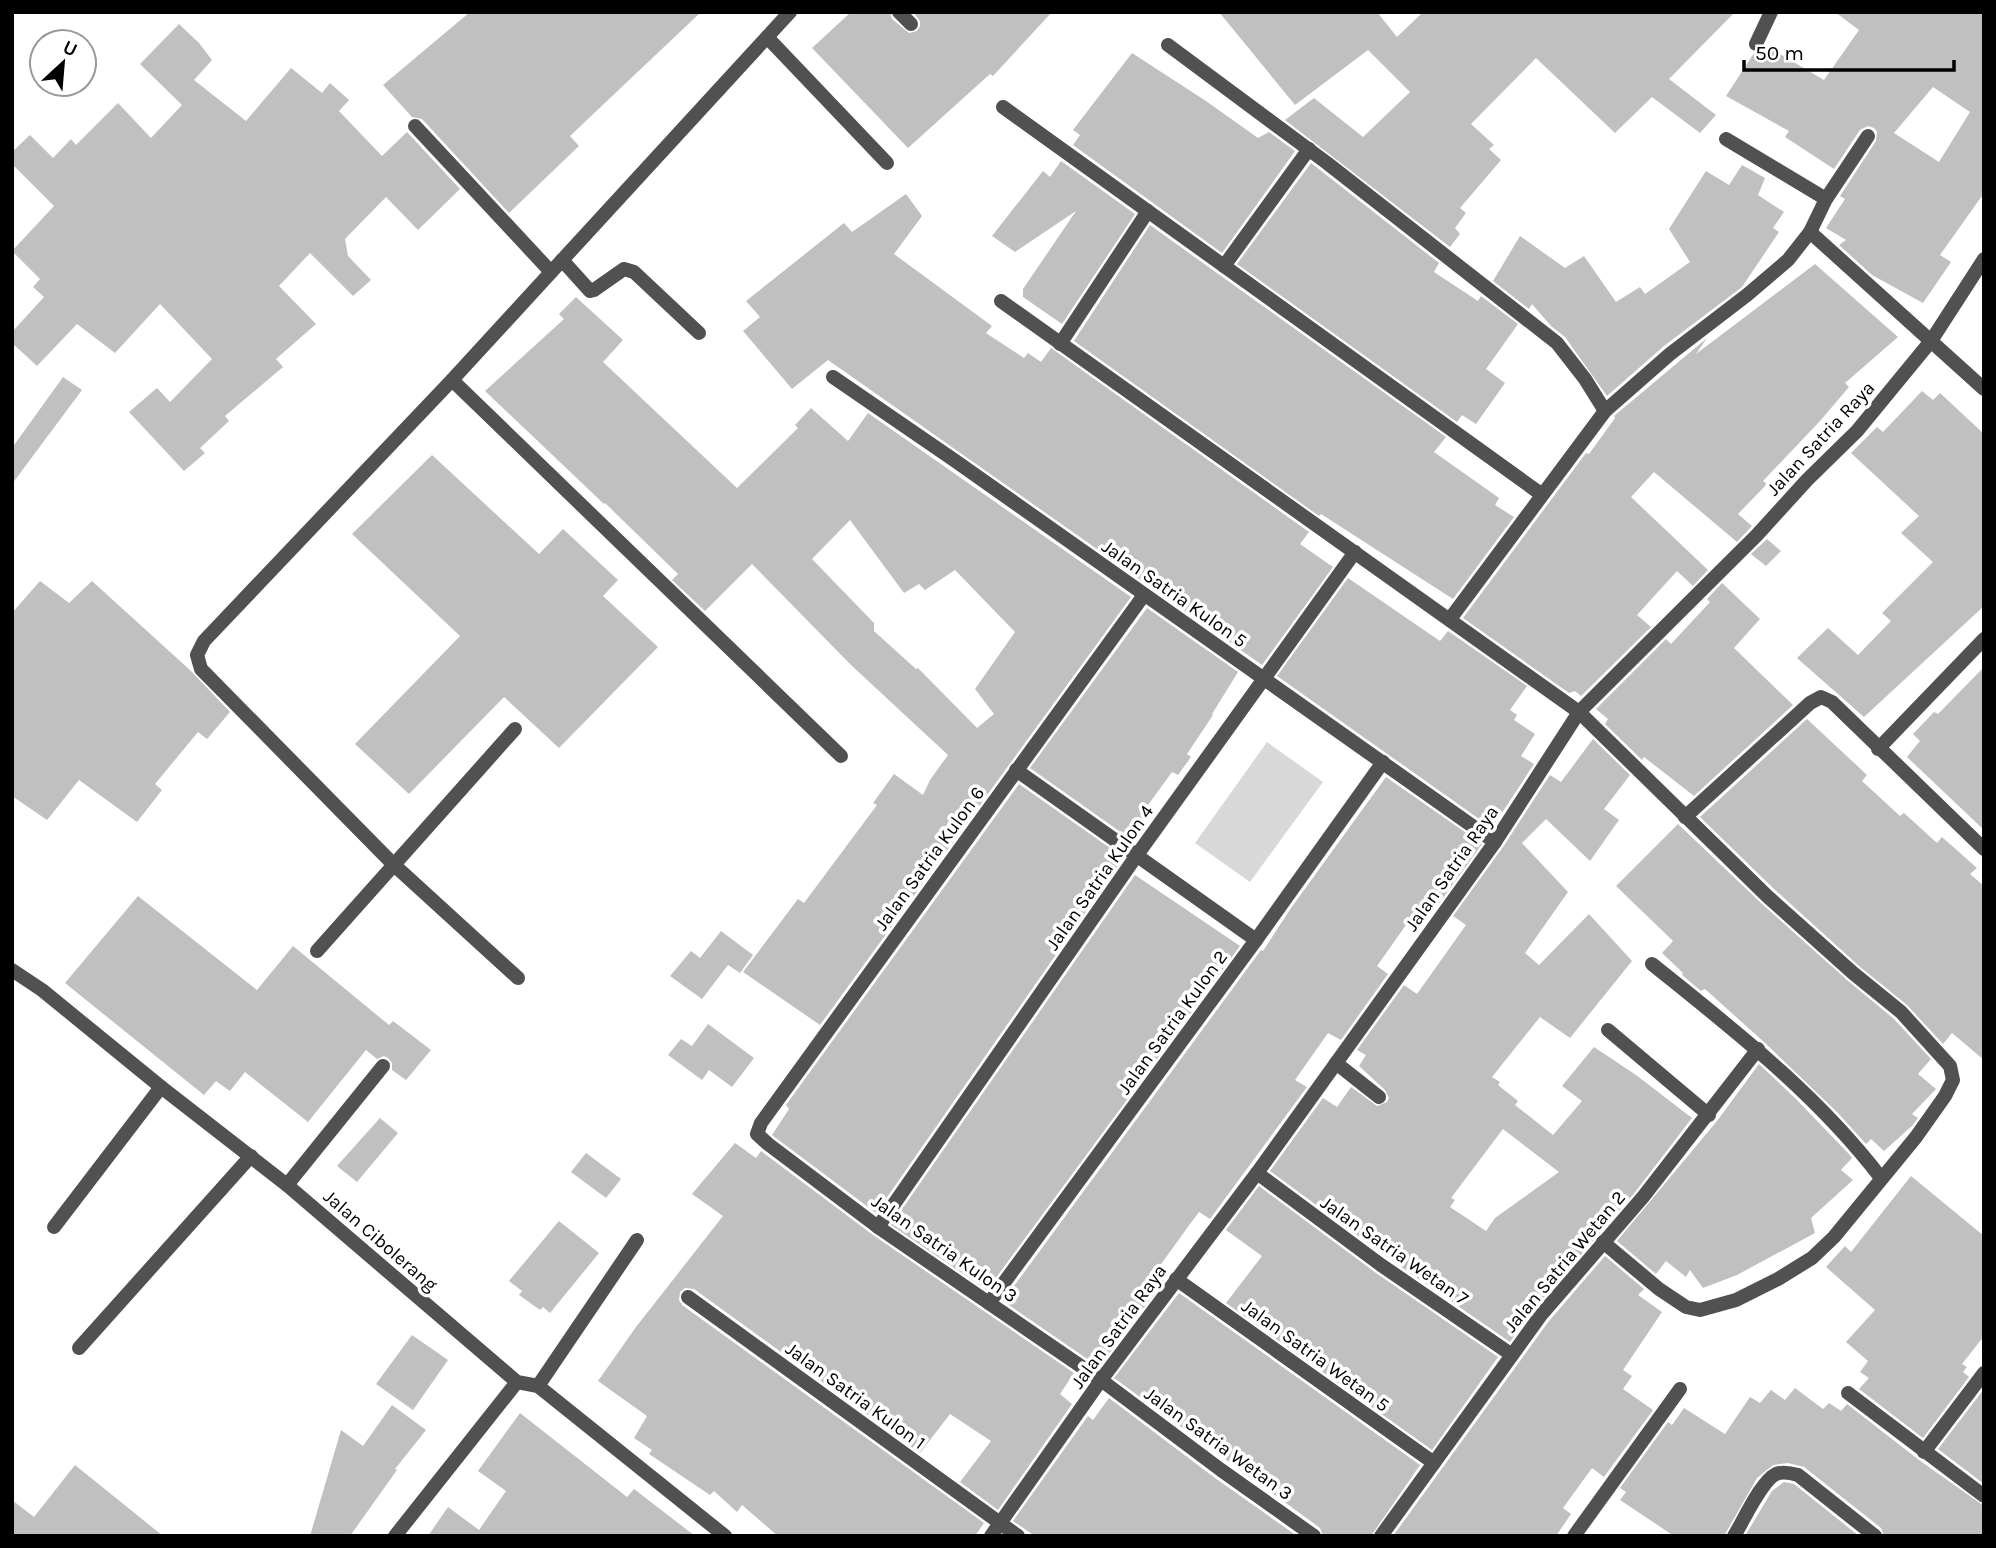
<svg xmlns="http://www.w3.org/2000/svg" width="1996" height="1548" font-family="Karla,sans-serif">
<rect width="100%" height="100%" fill="#fff"/>
<!-- green -->
<polygon fill="#d8d8d8" points="1267,742 1323,782 1250,882 1195,843"/>
<!-- building -->
<g fill="#c0c0c0" fill-rule="evenodd">
<polygon points="470,12 701,12 570,136 579,146 509,213 422,119 412,117 383,85"/>
<polygon points="851,12 890,12 892,19 909,33 917,31 920,26 920,21 913,12 1052,12 993,76 990,74 908,148 812,48"/>
<polygon points="1219,12 1377,12 1397,37 1423,12 1735,12 1669,79 1716,115 1700,133 1652,97 1615,133 1536,58 1471,124 1494,145 1489,149 1501,160 1460,208 1466,213 1455,228 1460,234 1450,247 1285,120 1314,98 1363,137 1410,92 1368,50 1295,105"/>
<path d="M1835 12H1984V193L1940 255 1951 262 1923 303 1872 275 1839 245 1846 240 1826 228 1845 199 1840 196 1876 141 1877 132 1874 128 1868 126 1860 130 1834 169 1785 137 1789 131 1726 96 1754 53 1761 52 1766 46 1824 80 1859 30ZM1933 87 1970 112 1939 162 1894 133Z"/>
<polygon points="179,24 199,43 212,60 194,80 246,121 291,68 322,93 330,83 349,100 339,111 382,156 407,132 460,189 418,230 386,197 345,239 348,256 371,280 353,296 310,253 279,286 316,324 276,359 283,367 225,416 229,421 200,448 205,453 184,471 129,412 157,388 170,402 212,359 160,304 115,353 77,324 37,366 12,343 12,332 44,297 33,287 40,279 12,251 54,206 12,164 12,152 30,135 53,158 71,139 76,145 118,103 151,138 182,105 140,64"/>
<polygon points="1132,53 1206,101 1258,138 1269,132 1295,151 1222,253 1073,145 1080,135 1073,130"/>
<polygon points="1061,161 1135,214 1062,324 1023,297 1023,289 1076,211 1015,252 992,236 1043,171 1050,177"/>
<polygon points="1311,163 1439,263 1434,272 1478,301 1481,296 1518,324 1486,369 1505,383 1476,424 1462,415 1457,422 1237,264"/>
<polygon points="1742,165 1765,178 1758,195 1784,212 1773,228 1779,232 1742,287 1664,346 1607,396 1565,337 1551,326 1532,304 1529,309 1493,281 1520,236 1565,268 1584,256 1616,302 1640,287 1645,294 1690,262 1669,229 1706,171 1729,185"/>
<polygon points="906,194 922,216 894,254 992,326 986,333 1024,358 1028,353 1041,362 1051,348 1309,532 1300,544 1333,567 1262,665 828,360 792,389 743,331 760,317 746,301 844,223 852,232"/>
<polygon points="1150,225 1446,437 1434,452 1499,498 1495,505 1514,517 1453,599 1321,514 1319,516 1074,341"/>
<polygon points="1815,264 1898,337 1845,383 1849,387 1820,421 1763,481 1767,484 1738,514 1752,526 1750,528 1737,542 1654,472 1631,497 1708,570 1693,586 1677,571 1637,615 1651,627 1581,696 1575,691 1569,693 1463,618 1586,453 1589,454 1615,418 1614,416 1707,338 1696,354"/>
<path d="M576 297 623 340 603 362 737 488 798 428 795 425 811 408 848 441 868 413 1131 597 820 1025 743 972 798 899 804 903 877 805 873 803 894 774 923 795 930 780 948 755 851 665 752 564 705 611 672 580 678 574 605 503 604 504 485 391 564 319 559 314ZM850 520 904 593 919 584 925 590 955 570 1015 632 975 689 994 714 977 728 918 668 916 669 874 631V623L812 559Z"/>
<polygon points="63,377 82,390 12,484 12,448"/>
<polygon points="1922,391 1933,400 1940,393 1984,434 1984,606 1864,717 1797,658 1828,628 1858,655 1891,621 1882,613 1933,562 1901,533 1919,516 1851,453 1877,427 1883,432"/>
<polygon points="432,455 539,554 563,529 618,580 603,596 658,647 559,748 504,697 409,794 355,744 460,636 352,534"/>
<polygon points="1767,539 1781,551 1766,566 1751,554"/>
<polygon points="1348,578 1440,641 1448,631 1527,686 1510,710 1517,715 1514,720 1535,734 1521,756 1534,764 1492,828 1277,676"/>
<polygon points="40,581 69,603 92,581 191,671 230,712 207,739 198,732 155,784 162,790 137,822 79,780 47,820 12,796 12,613"/>
<polygon points="1722,583 1760,619 1734,648 1793,705 1694,796 1644,757 1642,760 1605,724 1608,719 1596,709 1666,639 1671,644 1710,602 1707,599"/>
<polygon points="1147,608 1238,672 1212,714 1213,715 1187,754 1191,757 1178,775 1172,772 1140,816 1144,818 1129,838 1030,768"/>
<polygon points="1984,667 1984,830 1907,757 1920,741 1913,734 1934,712 1938,714"/>
<polygon points="1807,719 1867,775 1862,781 1900,816 1904,813 1937,843 1942,837 1977,868 1970,874 1984,886 1984,1060 1952,1033 1943,1044 1907,1005 1859,966 1774,889 1700,817"/>
<path d="M1593 739 1630 775 1604 809 1619 820 1590 861 1546 819 1522 843 1568 892 1525 953 1539 965 1589 914 1632 961 1570 1038 1540 1017 1492 1077 1500 1082 1498 1085 1518 1101 1515 1105 1553 1135 1582 1101 1562 1086 1594 1047 1636 1075 1692 1118 1636 1191 1534 1309 1510 1342 1387 1257 1270 1171 1323 1098 1337 1107 1351 1087 1377 1106 1387 1102 1389 1098 1385 1090 1359 1066 1366 1055 1357 1050 1404 985 1417 994 1466 925 1453 916 1503 847 1550 775 1561 782ZM1503 1129 1559 1172 1495 1218 1486 1231 1450 1207 1455 1200 1451 1198Z"/>
<polygon points="1386,777 1482,844 1438,905 1429,899 1415,917 1413,915 1377,966 1388,974 1341,1040 1328,1033 1295,1080 1307,1087 1210,1219 1199,1212 1190,1224 1154,1274 1164,1281 1099,1367 1003,1301 1261,950 1263,951 1291,908"/>
<polygon points="1019,784 1117,853 1112,860 1119,864 876,1213 772,1135 789,1109 786,1105"/>
<polygon points="1678,824 1761,903 1847,980 1894,1019 1931,1059 1918,1074 1936,1089 1912,1114 1918,1118 1912,1126 1884,1151 1871,1139 1866,1144 1837,1112 1764,1042 1705,989 1701,991 1682,975 1683,973 1662,953 1673,941 1616,886"/>
<polygon points="1135,875 1240,946 987,1290 891,1225"/>
<polygon points="138,896 257,990 293,946 389,1025 393,1021 431,1050 406,1080 392,1070 392,1063 388,1058 384,1056 377,1059 366,1050 308,1122 245,1072 230,1091 216,1081 204,1095 65,983"/>
<polygon points="721,931 753,955 740,973 728,965 702,999 670,976 691,951 700,958"/>
<polygon points="708,1024 754,1058 732,1087 709,1070 702,1080 668,1055 681,1039 692,1046"/>
<polygon points="1759,1064 1795,1098 1849,1154 1852,1158 1841,1170 1853,1180 1811,1218 1815,1233 1737,1275 1703,1288 1690,1270 1686,1277 1666,1261 1656,1274 1617,1241 1717,1121"/>
<polygon points="380,1118 398,1133 357,1182 337,1166"/>
<polygon points="735,1143 756,1158 761,1151 873,1235 1074,1373 1060,1394 1072,1404 998,1510 960,1482 991,1441 950,1414 920,1453 694,1289 685,1288 680,1292 679,1300 682,1305 984,1523 975,1536 778,1536 742,1505 737,1512 714,1491 710,1495 649,1454 652,1450 634,1438 647,1416 598,1381 636,1327 723,1216 692,1194"/>
<polygon points="586,1153 621,1179 606,1198 571,1172"/>
<polygon points="1911,1176 1984,1236 1984,1336 1962,1364 1967,1367 1963,1372 1969,1377 1923,1438 1859,1389 1869,1378 1860,1372 1868,1361 1846,1342 1875,1310 1826,1267 1845,1246 1851,1252"/>
<polygon points="1259,1186 1376,1273 1498,1357 1432,1450 1226,1303 1262,1256 1226,1230"/>
<polygon points="559,1221 599,1253 550,1313 543,1307 540,1310 519,1295 522,1291 509,1281"/>
<polygon points="1605,1256 1644,1289 1638,1295 1662,1312 1623,1370 1632,1376 1623,1389 1653,1410 1604,1477 1592,1468 1563,1508 1571,1514 1556,1536 1393,1536 1549,1321"/>
<polygon points="1179,1293 1420,1465 1371,1536 1323,1536 1320,1528 1114,1378"/>
<polygon points="412,1335 448,1360 413,1410 376,1384"/>
<polygon points="1795,1388 1823,1409 1829,1403 1841,1411 1847,1404 1919,1460 1984,1506 1984,1536 1884,1536 1881,1528 1804,1467 1788,1463 1773,1465 1757,1478 1724,1536 1674,1536 1620,1500 1626,1492 1620,1488 1668,1422 1672,1425 1684,1408 1725,1434 1750,1397 1760,1403 1771,1390 1785,1400"/>
<polygon points="1984,1389 1984,1484 1938,1449"/>
<polygon points="1109,1398 1215,1478 1297,1536 1035,1536 1013,1521 1088,1416 1093,1420"/>
<polygon points="392,1405 426,1430 395,1469 397,1470 350,1536 310,1536 341,1430 363,1446"/>
<polygon points="520,1413 627,1497 634,1489 695,1536 428,1536 448,1507 479,1530 506,1491 478,1471"/>
<polygon points="75,1465 163,1536 12,1536 12,1500 34,1517"/>
<polygon points="1784,1482 1794,1484 1859,1536 1745,1536 1772,1491"/>
</g>
<g fill="none" stroke-linecap="round" stroke-linejoin="round">
<!-- service -->
<g stroke="#515151" stroke-width="14">
<polyline points="899,12 911,24"/>
<polyline points="767,37 887,163"/>
<polyline points="1756,44 1771,12"/>
<polyline points="415,126 551,272"/>
<polyline points="1726,139 1826,199"/>
<polyline points="562,260 590,291 594,290 624,269 634,272 699,333"/>
<polyline points="452,380 841,756"/>
<polyline points="317,951 515,729"/>
<polyline points="518,978 393,864 201,669 197,655 204,641 452,380 790,12"/>
<polyline points="287,1185 383,1066"/>
<polyline points="538,1386 637,1240"/>
</g>
<!-- minor -->
<g stroke="#515151" stroke-width="14">
<polyline points="1168,45 1327,163 1557,343 1585,379 1605,411"/>
<polyline points="1003,107 1541,494"/>
<polyline points="1810,232 1984,389"/>
<polyline points="1224,266 1309,149"/>
<polyline points="1001,301 1579,712 1767,896 1853,973 1901,1012 1950,1066 1953,1080 1945,1096 1916,1137 1834,1237 1812,1258 1778,1279 1736,1300 1700,1310 1686,1307 1659,1289 1603,1242"/>
<polyline points="1060,344 1148,211"/>
<polyline points="833,377 954,460 1495,842"/>
<polyline points="1144,595 761,1123 757,1134 768,1144 878,1227 1101,1380 1221,1470 1314,1536"/>
<polyline points="1450,619 1605,411 1670,354 1747,295 1788,260 1810,232 1826,199 1868,136"/>
<polyline points="1878,749 1984,639"/>
<polyline points="1016,770 1256,940"/>
<polyline points="1685,817 1810,703 1821,697 1832,702 1984,849"/>
<path d="M1652 964C1734 1030 1817 1094 1881 1178"/>
<polyline points="1608,1030 1709,1115"/>
<polyline points="1336,1063 1379,1097"/>
<polyline points="1257,1173 1381,1265 1512,1355"/>
<polyline points="54,1227 161,1087"/>
<polyline points="878,1227 1137,855 1355,552"/>
<polyline points="1176,1279 1434,1463"/>
<polyline points="688,1297 1018,1536"/>
<polyline points="989,1303 1256,940 1383,762"/>
<polyline points="79,1348 251,1156"/>
<polyline points="1848,1393 1984,1496"/>
<polyline points="1924,1452 1984,1373"/>
<polyline points="395,1536 517,1382"/>
<polyline points="991,1536 1101,1380 1257,1173 1495,842 1579,712 1757,535 1807,480 1857,431 1931,341 1984,259"/>
<polyline points="1381,1536 1541,1315 1643,1197 1758,1049"/>
<polyline points="1574,1536 1680,1389"/>
<path d="M1734 1536C1743 1522 1761 1481 1776 1474 1783 1471 1791 1473 1798 1475L1875 1536"/>
</g>
<!-- tertiary -->
<polyline stroke="#515151" stroke-width="14" points="12,970 42,990 161,1087 287,1185 517,1382 538,1386 725,1536"/>
</g>
<g text-anchor="middle" stroke-width="7" stroke-linejoin="round" paint-order="stroke">
<!-- street labels -->
<g font-size="19" fill="#000" stroke="#fff">
<text transform="translate(1820 438) rotate(-47)" y="7">Jalan Satria Raya</text>
<text transform="translate(1175 593) rotate(35)" y="7">Jalan Satria Kulon 5</text>
<text transform="translate(929 858) rotate(-54)" y="7">Jalan Satria Kulon 6</text>
<text transform="translate(1451 868) rotate(-55)" y="7">Jalan Satria Raya</text>
<text transform="translate(1099 877) rotate(-55)" y="7">Jalan Satria Kulon 4</text>
<text transform="translate(1172 1022) rotate(-54)" y="7">Jalan Satria Kulon 2</text>
<text transform="translate(381 1240) rotate(41)" y="7">Jalan Cibolerang</text>
<text transform="translate(945 1248) rotate(35)" y="7">Jalan Satria Kulon 3</text>
<text transform="translate(1395 1250) rotate(35)" y="7">Jalan Satria Wetan 7</text>
<text transform="translate(1564 1261) rotate(-50)" y="7">Jalan Satria Wetan 2</text>
<text transform="translate(1118 1326) rotate(-54)" y="7">Jalan Satria Raya</text>
<text transform="translate(1316 1355) rotate(36)" y="7">Jalan Satria Wetan 5</text>
<text transform="translate(856 1395) rotate(36)" y="7">Jalan Satria Kulon 1</text>
<text transform="translate(1219 1443) rotate(36)" y="7">Jalan Satria Wetan 3</text>
</g>
</g>
<!-- border -->
<rect width="1996" height="1548" fill="none" stroke="#000000" stroke-width="28"/>
<!-- north arrow -->
<g transform="translate(63 63) rotate(26)"><circle r="33" fill="#ffffff" stroke="#999999" stroke-width="2"/>
<path d="M0-5L12 26L0 18L-12 26Z" fill="#000000"/>
<text y="-10" font-size="19" font-weight="bold" text-anchor="middle" fill="#000000">U</text>
</g>
<!-- scale -->
<path d="M1744 60v10h210v-10" fill="none" stroke="#000000" stroke-width="3.5"/>
<text x="1755" y="60" font-size="21" fill="#000000" stroke="#ffffff" stroke-width="5" paint-order="stroke">50 m</text>
</svg>
